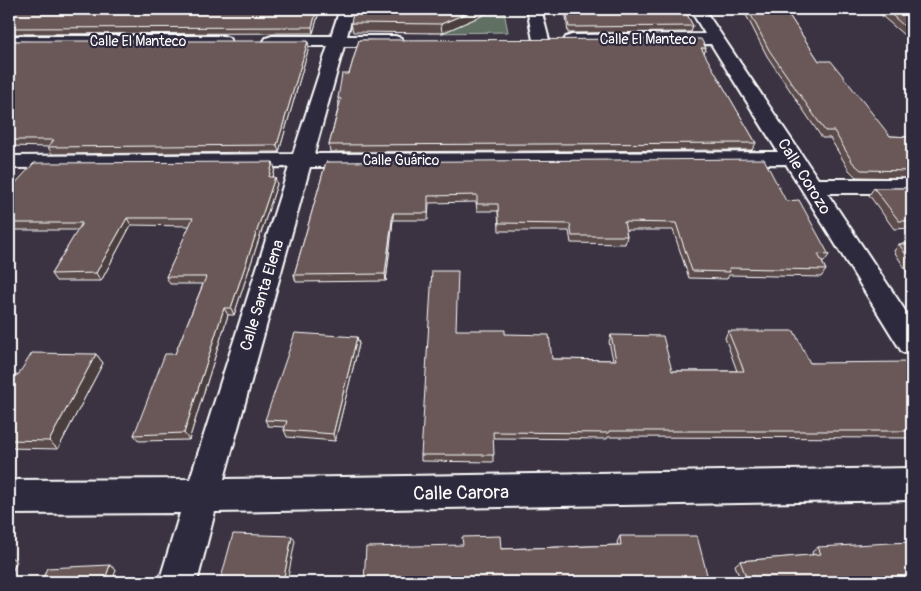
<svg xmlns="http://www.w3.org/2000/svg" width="921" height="591" font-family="Pangolin,sans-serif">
<rect width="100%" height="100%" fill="#3b3342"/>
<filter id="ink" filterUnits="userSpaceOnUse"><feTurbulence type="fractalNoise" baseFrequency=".02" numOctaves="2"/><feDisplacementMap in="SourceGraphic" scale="10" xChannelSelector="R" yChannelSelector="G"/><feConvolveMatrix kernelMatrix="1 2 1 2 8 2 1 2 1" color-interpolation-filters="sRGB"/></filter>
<g filter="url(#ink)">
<!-- green -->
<polygon fill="#616f64" stroke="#b0b7b2" points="504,12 508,32 428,33 428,13"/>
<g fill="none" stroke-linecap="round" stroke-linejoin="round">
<!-- minor casing -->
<g stroke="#fff" stroke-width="4">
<g id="minor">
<polygon points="340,9 354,9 347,36 395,36 401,38 403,41 401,44 395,46 344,46 314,154 778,152 711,44 572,45 566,43 564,40 566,37 572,35 705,34 690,9 704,9 818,179 912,179 912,193 827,193 912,321 912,355 902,352 786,164 310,167 224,479 912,468 912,500 215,512 197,582 159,582 180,513 9,514 9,480 190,479 289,167 9,168 9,156 293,154 328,46 272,46 266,44 264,41 266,38 272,36 331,36"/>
<polygon points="527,9 541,9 549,40 547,43 535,43 533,40"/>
<polygon points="9,36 223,36 229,38 231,41 229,44 223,46 9,46"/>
</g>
</g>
<!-- minor -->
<use href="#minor" fill="#2f2a3d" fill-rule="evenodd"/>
</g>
<!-- wall -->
<g fill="#5b4c4c" stroke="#fff">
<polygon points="9,9 320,9 313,33 9,34"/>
<polygon points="497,9 442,33 353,32 351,23"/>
<polygon points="565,9 684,9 693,26 691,32 568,33"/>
<polygon points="743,9 785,9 819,61 890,136 912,137 912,178 856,177 849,170 830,138 822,138 767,56"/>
<polygon points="874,9 912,9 912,42"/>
<polygon points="359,40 706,48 704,54 756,143 752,150 330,152 329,145 339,105 338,98 349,74"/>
<polygon points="9,41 309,47 279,152 52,154 48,147 9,146"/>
<polygon points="326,162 786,201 829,255 824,262 822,262 826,270 821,277 729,275 727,279 689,278 673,230 626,230 627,236 625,244 571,243 569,231 499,231 498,211 477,211 476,202 429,203 428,220 393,220 386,281 296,282 294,275"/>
<polygon points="275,169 273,177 277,184 234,315 228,315 189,440 139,441 134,435 175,354 203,284 170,284 166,277 190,226 131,225 101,281 56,281 51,274 78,230 9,230 9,187"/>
<polygon points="874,188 912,188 912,228 894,229 869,195"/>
<polygon points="899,244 912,244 912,280 894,251"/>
<polygon points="728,331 810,363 912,367 912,438 608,437 607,439 493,438 493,462 421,461 421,455 505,334 552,359 613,360 609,342 611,335 672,371 737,371 725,338"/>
<polygon points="357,337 359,344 335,441 287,437 284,430 285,427 268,426 265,420"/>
<polygon points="96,354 103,363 58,449 9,448 9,375 18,375"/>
<polygon points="620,536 709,582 501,549 618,545 617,542"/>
<polygon points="818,547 912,582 741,582 735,565 740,561 813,555 812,552"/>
</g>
<!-- shaded-wall -->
<g fill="#4a3e3e" stroke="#fff">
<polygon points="317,9 320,9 313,33 312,27"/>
<polygon points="477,9 497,9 442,33 441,24"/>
<polygon points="308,41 309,47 279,152 277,145"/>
<polygon points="273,162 275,169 271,184 269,177"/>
<polygon points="275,177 277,184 234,315 231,308"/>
<polygon points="393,213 393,220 386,281 385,274"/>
<polygon points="127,218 131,225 101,281 96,273"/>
<polygon points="224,308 228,315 189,440 184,433"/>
<polygon points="357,337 359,344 335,441 333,434"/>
<polygon points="96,354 103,363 58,449 49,441"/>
<polygon points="292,536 295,541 287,582 283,582"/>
<polygon points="9,556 17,561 9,578"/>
<polygon points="110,565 116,570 112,582 104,582"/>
</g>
<!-- building -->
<g fill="#6a5858" stroke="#fff">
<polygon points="9,9 317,9 312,27 9,28"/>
<polygon points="354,9 477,9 441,24 351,23"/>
<polygon points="566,9 684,9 693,26 569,27"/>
<polygon points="748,9 785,9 819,61 831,61 890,136 912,137 912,171 861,170 853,163 834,131 825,131 769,50"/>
<polygon points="885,9 912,9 912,33"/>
<polygon points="701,39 706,48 701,48 756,143 329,145 341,99 338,98 342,74 349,74 359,40"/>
<polygon points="9,41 308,41 277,145 48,147 54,140 9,140"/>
<polygon points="764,159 786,201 799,200 829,255 818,254 826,270 729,268 730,272 692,271 676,223 624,222 627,236 572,236 570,224 499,223 498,204 477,204 477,195 428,196 428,213 393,213 385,274 294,275 326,162"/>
<polygon points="273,162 269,177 275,177 231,308 224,308 184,433 134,435 165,354 175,354 206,277 166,277 193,218 127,218 96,273 51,274 82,223 9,223 9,187 12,187 34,163"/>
<polygon points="874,188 912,188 912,221 899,221"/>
<polygon points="899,244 912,244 912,264"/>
<polygon points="432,271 458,271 456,330 505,330 505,334 549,335 552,359 616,360 611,335 663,336 672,371 744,371 728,331 794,331 810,363 909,362 912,367 912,431 609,431 609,433 493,432 494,455 421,455"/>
<polygon points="295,333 357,337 333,434 284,430 287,421 265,420"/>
<polygon points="32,353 96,354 49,441 9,440 9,375 18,375"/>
<polygon points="233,534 292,536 283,582 220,582"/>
<polygon points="500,536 501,549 621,545 620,536 697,536 709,582 364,582 366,547 463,545 462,537"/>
<polygon points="909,542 912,548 912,582 748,582 740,561 821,554 818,547"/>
<polygon points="110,565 104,582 41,582 47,568"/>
</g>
</g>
<g text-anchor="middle" stroke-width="4.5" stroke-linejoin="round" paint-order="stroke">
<!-- far-street labels -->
<g font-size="14" fill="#fff" stroke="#2f2a3d">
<text x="648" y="44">Calle El Manteco</text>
<text x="138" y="46">Calle El Manteco</text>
<text x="401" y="165">Calle Guárico</text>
</g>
<!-- street labels -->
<g font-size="16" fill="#fff" stroke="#2f2a3d">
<text transform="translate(805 176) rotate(58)" y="6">Calle Corozo</text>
<text transform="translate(261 295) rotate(-73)" y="6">Calle Santa Elena</text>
</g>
<!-- near-street labels -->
<g font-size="19" fill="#fff" stroke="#2f2a3d">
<text transform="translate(461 492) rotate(-1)" y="7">Calle Carora</text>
</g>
</g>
<!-- margin -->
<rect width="921" height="591" fill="none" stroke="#2f2a3d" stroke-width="30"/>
<rect x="15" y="15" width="891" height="561" fill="none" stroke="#fff" stroke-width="2" filter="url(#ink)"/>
</svg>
